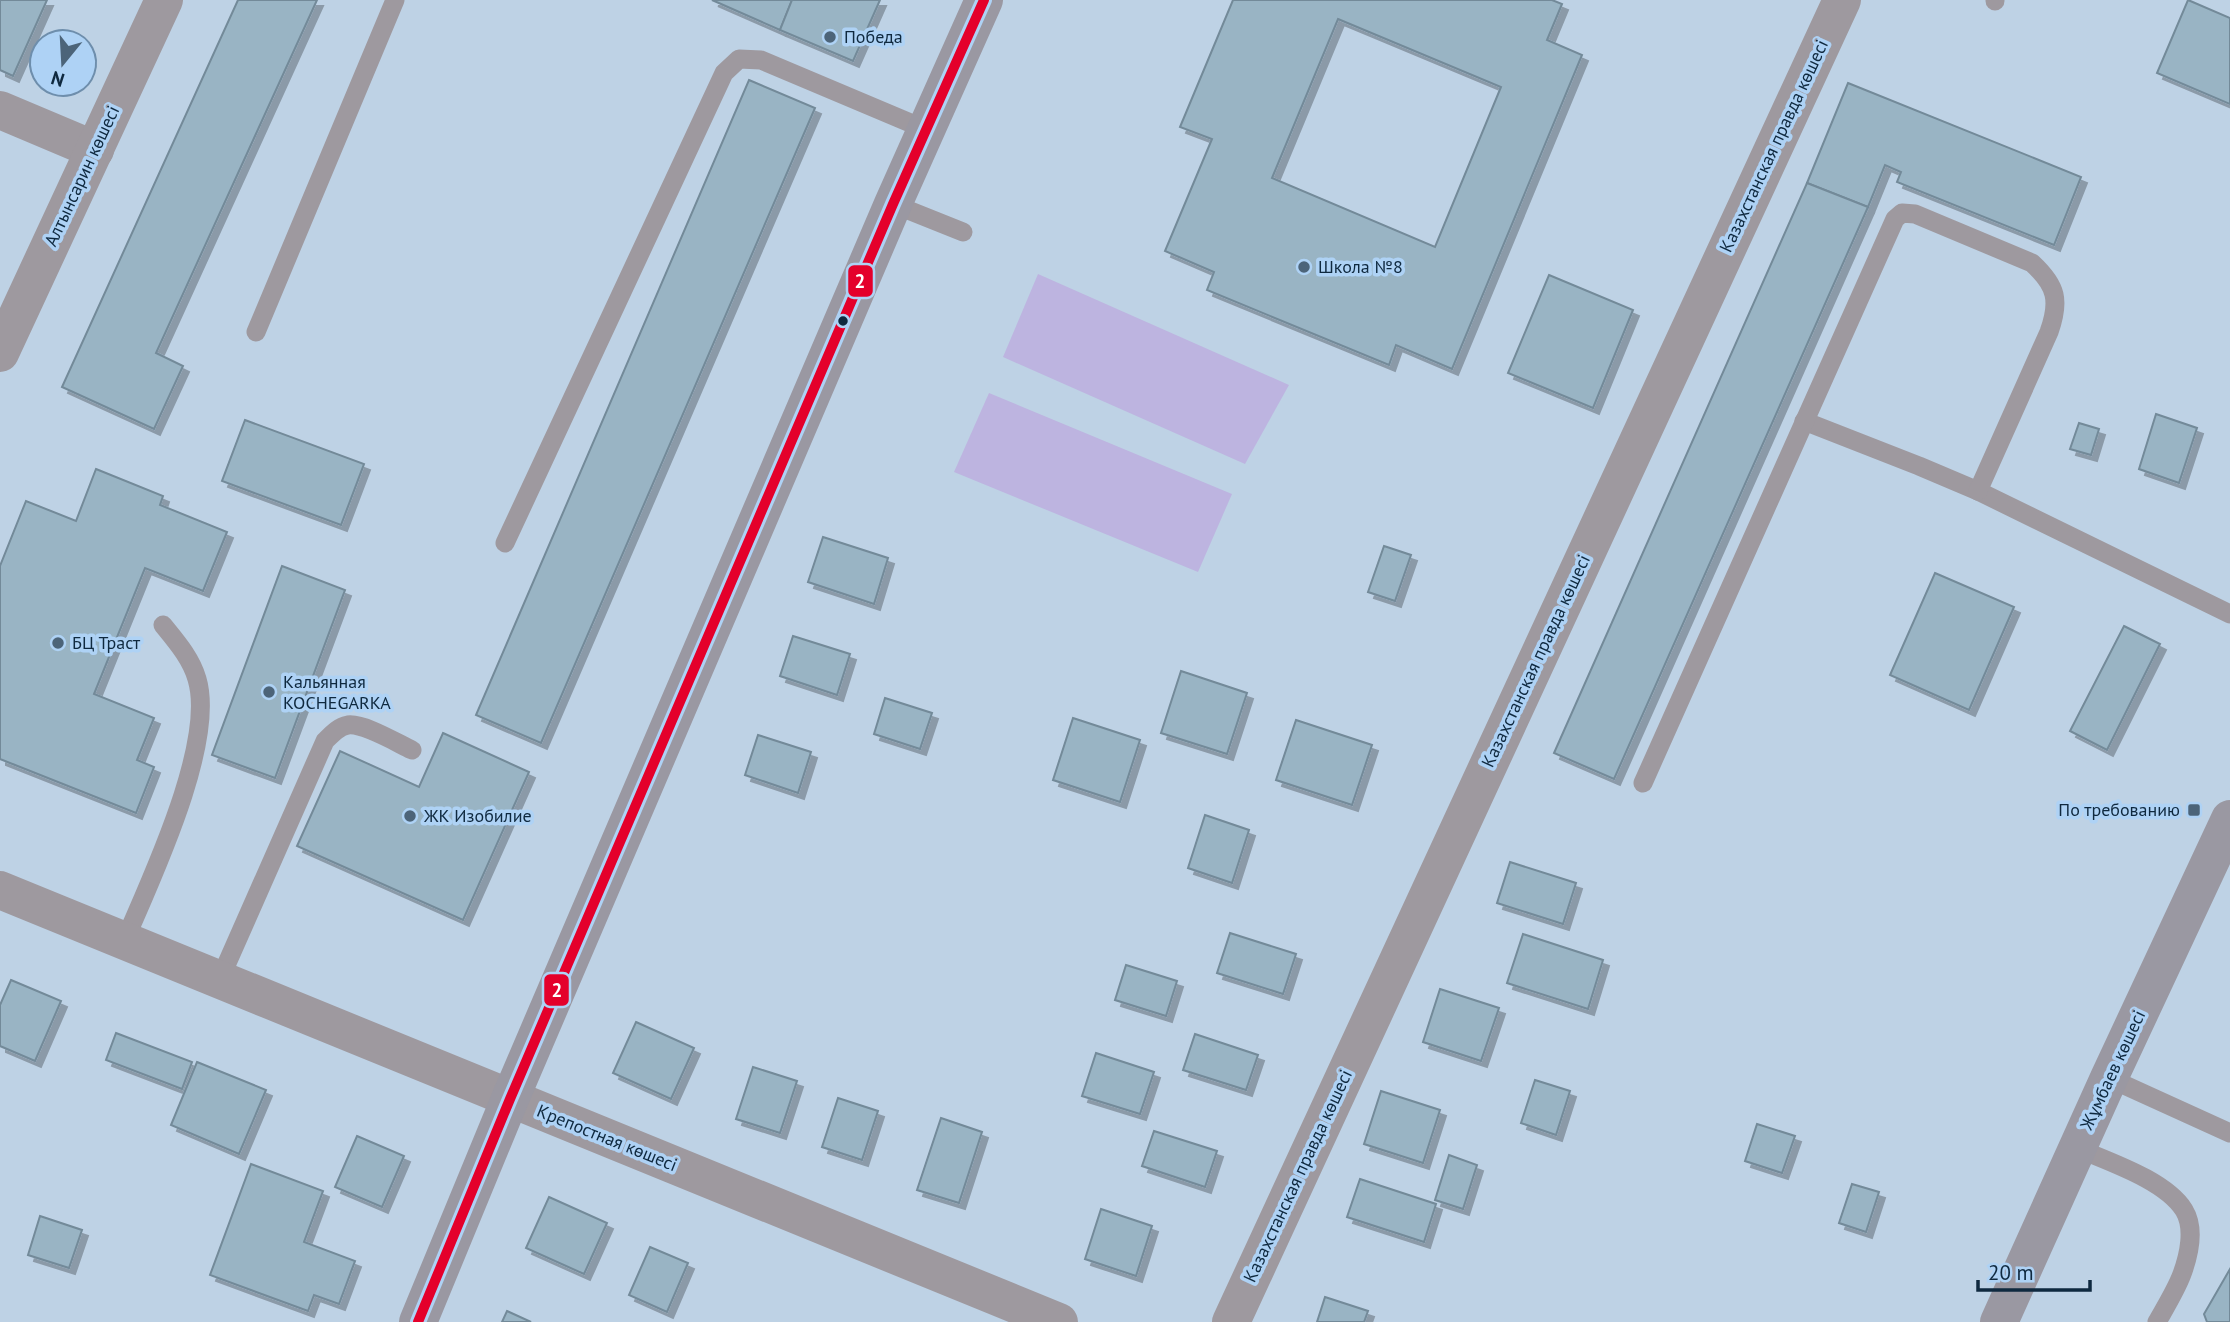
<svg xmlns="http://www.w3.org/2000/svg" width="2230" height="1322" font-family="'PT Sans',sans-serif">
<defs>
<filter id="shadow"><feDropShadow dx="6" dy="6" stdDeviation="0" flood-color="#0004"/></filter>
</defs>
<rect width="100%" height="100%" fill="#bed2e5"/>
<!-- garden -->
<g fill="#bdb4e0">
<polygon points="1038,274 1289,385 1245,464 1003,357"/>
<polygon points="989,393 1232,494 1198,572 954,472"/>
</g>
<!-- building -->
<g fill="#99b4c4" stroke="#738a99" stroke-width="2" fill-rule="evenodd" filter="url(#shadow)">
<polygon points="0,0 47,0 13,76 0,70"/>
<polygon points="238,0 317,0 156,353 183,366 154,429 62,387"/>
<polygon points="712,0 792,0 780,30"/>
<polygon points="792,0 880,0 853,61 780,30"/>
<path d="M1233 0H1552L1562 4 1547 40 1582 55 1452 369 1396 345 1389 365 1207 290 1214 272 1165 251 1212 139 1180 127ZM1338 19 1501 87 1435 247 1272 178Z"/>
<polygon points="2188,0 2230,18 2230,104 2157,73"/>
<polygon points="749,80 815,108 541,743 476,715"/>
<polygon points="1848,83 2081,177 2054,245 1897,182 1901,172 1885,165 1868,207 1807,183"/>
<polygon points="1807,183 1868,207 1614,779 1554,753"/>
<polygon points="1549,275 1633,310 1593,408 1508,373"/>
<polygon points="2156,414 2197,428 2179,483 2139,469"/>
<polygon points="245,420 364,464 341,525 222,481"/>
<polygon points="2079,423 2099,429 2091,455 2070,449"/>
<polygon points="96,469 163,496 160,505 227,532 203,591 145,568 94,694 154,718 137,760 154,767 136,813 0,759 0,566 26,501 76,521"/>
<polygon points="823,537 888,558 874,604 808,582"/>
<polygon points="1384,546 1411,555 1395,601 1368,592"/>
<polygon points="282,566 345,590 275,778 212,755"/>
<polygon points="1935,573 2014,607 1969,710 1890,675"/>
<polygon points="2124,626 2160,644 2107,750 2070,731"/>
<polygon points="793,636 850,654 837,695 780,676"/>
<polygon points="1181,671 1247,693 1227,754 1161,733"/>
<polygon points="885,698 932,713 920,749 874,734"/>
<polygon points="1073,718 1140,740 1120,802 1053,780"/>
<polygon points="1296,720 1372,745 1352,805 1276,780"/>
<polygon points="443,733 529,772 463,920 297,846 340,751 419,787"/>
<polygon points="758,735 811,752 798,793 745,775"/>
<polygon points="1205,815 1249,830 1232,883 1188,868"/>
<polygon points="1510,862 1576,883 1563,924 1497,903"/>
<polygon points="1230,933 1296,954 1283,994 1217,973"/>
<polygon points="1523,934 1603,960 1588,1009 1507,983"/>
<polygon points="1126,965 1177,981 1166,1016 1115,1000"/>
<polygon points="11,980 61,1001 35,1061 0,1046 0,1005"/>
<polygon points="1440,989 1499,1008 1481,1061 1423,1042"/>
<polygon points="636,1022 694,1048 671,1099 613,1073"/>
<polygon points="116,1033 192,1062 182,1089 106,1060"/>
<polygon points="1195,1034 1258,1055 1246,1090 1183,1070"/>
<polygon points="1096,1053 1154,1072 1140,1114 1082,1096"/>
<polygon points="197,1062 266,1090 239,1154 171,1125"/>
<polygon points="753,1067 797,1081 780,1133 736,1119"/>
<polygon points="1535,1080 1570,1091 1556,1135 1521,1123"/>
<polygon points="1381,1091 1440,1110 1423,1163 1364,1144"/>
<polygon points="838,1098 878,1111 862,1160 822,1147"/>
<polygon points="941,1118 982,1132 959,1203 917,1190"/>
<polygon points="1757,1124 1795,1136 1782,1173 1745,1161"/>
<polygon points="1154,1131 1217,1151 1205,1187 1142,1166"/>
<polygon points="357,1136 404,1156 382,1207 335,1187"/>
<polygon points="1449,1155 1477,1165 1463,1209 1435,1200"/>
<polygon points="251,1164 323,1191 304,1242 355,1261 339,1304 314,1295 308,1311 210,1275"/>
<polygon points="1360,1179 1436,1204 1424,1242 1347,1217"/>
<polygon points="1852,1184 1879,1192 1866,1232 1839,1223"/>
<polygon points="549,1197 607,1223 584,1274 526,1248"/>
<polygon points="1101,1209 1152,1226 1136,1276 1085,1259"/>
<polygon points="40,1216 82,1230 69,1268 28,1255"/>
<polygon points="650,1247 688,1263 667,1312 629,1295"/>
<polygon points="2230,1269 2230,1322 2207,1322 2204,1314"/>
<polygon points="1325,1297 1368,1311 1364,1322 1317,1322"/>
<polygon points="507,1311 531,1322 502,1322"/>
</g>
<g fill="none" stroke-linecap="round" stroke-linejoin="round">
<!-- service -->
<g stroke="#9e999f" stroke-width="19">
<polyline points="1995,1 1995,0"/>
<polyline points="893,204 963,232"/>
<polyline points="256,332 395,0"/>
<polyline points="1804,421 1919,466 1978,491 2230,614"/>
<polyline points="505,543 724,73 739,59 761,60 927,130"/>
<path d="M1643 783 1895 219 1902 213 1915 214 2032 263C2057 286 2060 301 2049 332L1978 491"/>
<path d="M125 940C151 879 216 743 197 679 191 658 176 641 163 625"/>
<path d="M220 979 325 741C332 734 338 727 348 725 364 723 397 743 412 750"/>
<polyline points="2109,1078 2230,1133"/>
<path d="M2077 1148C2109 1162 2165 1180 2184 1210 2195 1228 2189 1255 2182 1274 2176 1290 2166 1306 2157 1322"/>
</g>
<!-- minor -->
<g stroke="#9e999f" stroke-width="38">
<polyline points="0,110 95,150"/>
<polyline points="1231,1322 1842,0"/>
</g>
<!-- tertiary -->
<g stroke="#9e999f" stroke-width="38">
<polyline points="0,353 164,0"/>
<polyline points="0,890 1059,1322"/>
</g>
<!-- secondary -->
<g stroke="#9a98a2" stroke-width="38">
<polyline points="418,1322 510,1099 893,204 984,0"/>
<polyline points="1999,1322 2109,1078 2230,819"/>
</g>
<!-- bus-1 casing -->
<g stroke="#aed2f5" stroke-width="16">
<polyline id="bus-1" points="418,1322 510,1099 893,204 984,0"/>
</g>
<!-- bus-1 -->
<use href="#bus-1" stroke="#e4002b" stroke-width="10"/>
</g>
<!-- markers -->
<g fill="#4c6479" stroke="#aed2f5" stroke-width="2.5">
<circle cx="830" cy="37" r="7"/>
<circle cx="1304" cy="267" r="7"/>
<circle cx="58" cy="643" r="7"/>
<circle cx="269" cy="692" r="7"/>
<rect x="2187" y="803" width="14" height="14" rx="3.5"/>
<circle cx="410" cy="816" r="7"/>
</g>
<circle fill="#0f293f" stroke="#aed2f5" stroke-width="2.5" cx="843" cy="321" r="6"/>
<g text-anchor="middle" stroke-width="7" stroke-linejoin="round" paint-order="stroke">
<!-- poi labels -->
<g font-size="18" fill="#0f293f" stroke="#aed2f5" text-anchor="start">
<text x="844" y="43">Победа</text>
<text x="1318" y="273">Школа №8</text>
<text x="72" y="649">БЦ Траст</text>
<text x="283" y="688">Кальянная<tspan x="283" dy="21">KOCHEGARKA</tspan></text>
<text x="2180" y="816" text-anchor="end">По требованию</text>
<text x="424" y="822">ЖК Изобилие</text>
</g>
<!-- street labels -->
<g font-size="18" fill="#0f293f" stroke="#aed2f5">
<text transform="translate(1774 146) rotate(-65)" y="6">Казахстанская правда көшесі</text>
<text transform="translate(82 176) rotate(-65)" y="6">Алтынсарин көшесі</text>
<text transform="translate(1536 661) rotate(-65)" y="6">Казахстанская правда көшесі</text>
<text transform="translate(2113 1070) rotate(-65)" y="6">Жұмбаев көшесі</text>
<text transform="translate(607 1138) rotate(22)" y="6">Крепостная көшесі</text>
<text transform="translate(1298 1176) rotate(-65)" y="6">Казахстанская правда көшесі</text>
</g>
</g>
<g stroke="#aed2f5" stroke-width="2.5">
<rect x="847" y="264" width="27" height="34" rx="7" fill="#e4002b"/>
<rect x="543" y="973" width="27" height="34" rx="7" fill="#e4002b"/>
</g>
<g font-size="19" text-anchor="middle" font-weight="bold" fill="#fff">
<text x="860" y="288">2</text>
<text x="557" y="997">2</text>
</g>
<!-- north arrow -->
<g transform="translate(63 63) rotate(198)"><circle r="33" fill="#aed2f5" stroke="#6e8eac" stroke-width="2"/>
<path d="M0-5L12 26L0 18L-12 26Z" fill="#4c6479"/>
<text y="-10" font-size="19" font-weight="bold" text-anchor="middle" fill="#0f293f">N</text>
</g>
<!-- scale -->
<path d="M1978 1280v10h112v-10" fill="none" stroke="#0f293f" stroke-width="3.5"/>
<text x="1988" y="1280" font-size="21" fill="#0f293f" stroke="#aed2f5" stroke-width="5" paint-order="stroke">20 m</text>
</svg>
